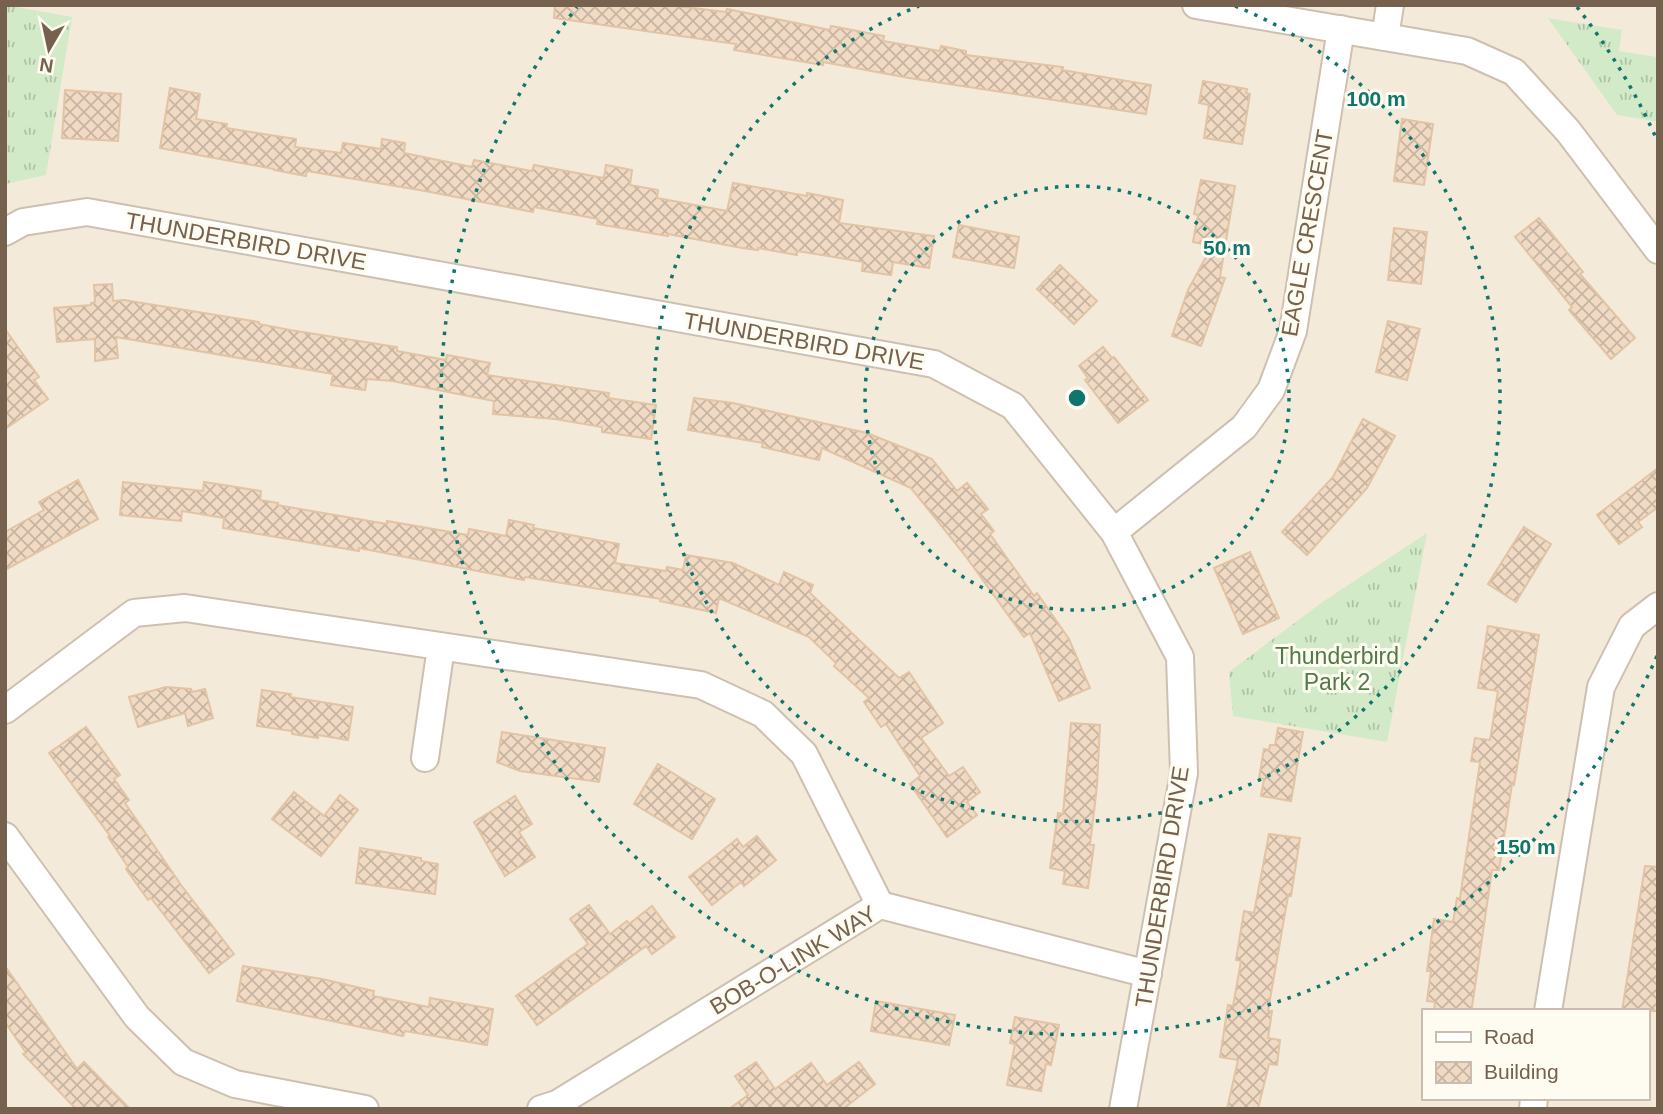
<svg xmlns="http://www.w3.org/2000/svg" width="1663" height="1114" font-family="Arial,sans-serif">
<defs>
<pattern id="grass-tufts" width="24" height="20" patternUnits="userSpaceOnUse" patternTransform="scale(1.75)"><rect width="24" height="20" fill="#d2eac8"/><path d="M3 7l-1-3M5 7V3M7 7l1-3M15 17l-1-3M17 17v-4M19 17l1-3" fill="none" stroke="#afc1a5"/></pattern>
<pattern id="building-cross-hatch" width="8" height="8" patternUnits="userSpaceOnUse" patternTransform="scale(1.75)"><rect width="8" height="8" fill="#f0dac3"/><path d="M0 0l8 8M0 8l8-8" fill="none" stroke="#c7b4a1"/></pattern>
</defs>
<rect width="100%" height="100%" fill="#fcf7ea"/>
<!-- residential -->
<path fill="#f3ead9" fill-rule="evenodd" d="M5 5H1658V57L1618 51 1622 31 1549 18 1617 115 1658 122V1109H5ZM1423 1011H1647V1098H1423Z"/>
<!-- grass -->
<g fill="url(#grass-tufts)">
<polygon points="5,5 72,17 46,175 5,184"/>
<polygon points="1548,18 1622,30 1619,51 1658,57 1658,122 1617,115"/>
<polygon points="1427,533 1387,742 1233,716 1229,672 1324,601"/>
</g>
<!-- building -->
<g fill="url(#building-cross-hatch)" stroke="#e2c3a4" stroke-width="2">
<polygon points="555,5 668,5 726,12 727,9 830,30 831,26 884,36 883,41 940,51 941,46 966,51 966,55 1063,67 1062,70 1151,85 1146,114 909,78 823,62 823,65 734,50 736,44 554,18"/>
<polygon points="1203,81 1247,89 1246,93 1250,94 1242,144 1204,138 1209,105 1199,103"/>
<polygon points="170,88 200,94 196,119 227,124 226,128 296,139 295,147 341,153 343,143 381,149 382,139 405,143 404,153 472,167 474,160 532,171 534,165 604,178 606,165 632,170 630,185 658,190 657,198 727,211 733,183 807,196 807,193 843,200 839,223 934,236 929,268 893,262 891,275 862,271 863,262 828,256 797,251 797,255 758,248 758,250 742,248 668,234 668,236 597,224 598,219 534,207 533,212 425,191 307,171 306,176 274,170 274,169 160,148"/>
<polygon points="65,90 121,94 118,141 62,138"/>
<polygon points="1402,119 1433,124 1424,185 1394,181"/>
<polygon points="1201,180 1235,186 1220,277 1225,278 1201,346 1172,336 1188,290 1212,246 1193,242 1198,215 1194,214"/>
<polygon points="1539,218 1583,272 1580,274 1635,338 1611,359 1569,310 1572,307 1515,237"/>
<polygon points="959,225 1019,237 1014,268 953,257"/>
<polygon points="1394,228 1427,232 1421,284 1388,280"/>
<polygon points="1060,265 1097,301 1074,324 1037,289"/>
<polygon points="112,284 113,301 124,300 259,322 259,324 290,330 397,347 397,351 446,360 447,355 490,363 487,375 609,393 608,398 656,405 651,439 602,432 602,427 555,419 493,414 494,401 392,381 367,379 365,390 331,385 333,374 116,337 118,358 95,361 95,339 57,342 54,308 91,305 91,303 95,302 94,285"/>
<polygon points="1388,321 1420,329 1407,380 1376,372"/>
<polygon points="5,329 39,377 34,380 48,399 5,429"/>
<polygon points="1103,347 1112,358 1114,357 1148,400 1118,423 1085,380 1088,378 1079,366"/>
<polygon points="694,398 733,403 867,433 932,459 957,491 967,483 988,509 981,514 994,531 990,534 1034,596 1037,593 1069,639 1090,688 1059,701 1030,633 1024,637 964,554 911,488 822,448 819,460 762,447 763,443 688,430"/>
<polygon points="1363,419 1395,436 1367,488 1307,555 1282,532 1333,477"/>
<polygon points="1658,468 1658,507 1638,522 1642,527 1619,544 1597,515"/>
<polygon points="78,480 98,519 5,570 5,532 44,510 39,502"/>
<polygon points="123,482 203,491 204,482 230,486 261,491 260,500 278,503 277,505 387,524 387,521 468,535 469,529 506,536 509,520 534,525 533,528 619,544 615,563 666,571 667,567 683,570 686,555 733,563 779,585 784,572 813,585 810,593 899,678 909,672 943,723 921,738 949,776 963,767 980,792 967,802 977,815 947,837 910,784 920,776 886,724 881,727 864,702 869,698 834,666 836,663 809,637 719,598 716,613 660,601 661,599 525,577 524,580 359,548 359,551 223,528 224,518 182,511 181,521 120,515"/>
<polygon points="1524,527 1551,544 1516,602 1488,584"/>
<polygon points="1250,552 1279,618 1243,634 1214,568"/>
<polygon points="1488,626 1539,635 1514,785 1512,784 1499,870 1492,870 1472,1007 1470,1011 1434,1011 1435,1002 1427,1001 1431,971 1427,971 1434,919 1453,922 1457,898 1460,898 1480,762 1471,761 1475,738 1490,740 1498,691 1478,688"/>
<polygon points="166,687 191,689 192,692 205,689 213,718 188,726 185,713 138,727 129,697"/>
<polygon points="262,690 291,694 290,697 353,707 348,740 318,735 318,738 292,734 292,731 257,726"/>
<polygon points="1071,723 1100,725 1097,786 1090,845 1094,845 1088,888 1063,884 1065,871 1050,868 1058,813 1063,814"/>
<polygon points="86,727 120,775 114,779 129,800 125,803 181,885 234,954 209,973 151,898 148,900 126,869 128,867 108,837 110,836 49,753"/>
<polygon points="1278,728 1303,732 1291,801 1261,796 1264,779 1259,778 1264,749 1269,750 1270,745 1275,745"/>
<polygon points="502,732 605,748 599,782 520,771 497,762"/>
<polygon points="658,764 715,799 692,839 634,804"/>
<polygon points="294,792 324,816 340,795 358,810 321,856 272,819"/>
<polygon points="515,796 532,824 519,832 535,857 505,876 474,822"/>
<polygon points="1269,834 1300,838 1291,896 1288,896 1268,1011 1272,1011 1268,1038 1280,1040 1277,1065 1269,1064 1258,1109 1227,1109 1238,1060 1220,1057 1228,1005 1233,1006 1241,961 1236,960 1244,911 1254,913"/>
<polygon points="757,836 776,860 744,886 741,882 712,905 689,877 737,839 743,847"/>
<polygon points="360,848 421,858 421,861 438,864 435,894 356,883"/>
<polygon points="1645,866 1658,867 1658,1011 1622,1011"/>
<polygon points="589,905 610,934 627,921 629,924 652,906 675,937 652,954 646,946 537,1025 516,996 588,944 570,919"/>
<polygon points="5,966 77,1069 84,1062 130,1109 76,1109 23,1054 26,1053 5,1022"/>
<polygon points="243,966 322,979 374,991 373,996 429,1007 430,998 493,1009 487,1045 405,1031 403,1036 237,1001"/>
<polygon points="876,1001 955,1015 949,1045 871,1031"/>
<polygon points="1015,1017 1059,1025 1051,1065 1046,1064 1041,1091 1007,1085 1015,1044 1010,1043"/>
<polygon points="756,1062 775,1089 811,1063 827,1085 859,1062 875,1084 843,1109 729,1109 748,1095 735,1076"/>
</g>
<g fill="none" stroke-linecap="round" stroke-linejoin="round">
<!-- minor casing -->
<g stroke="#cec0b0" stroke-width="30">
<g id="minor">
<polyline points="1196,5 1467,51 1514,72 1568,131 1658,250"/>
<polyline points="1385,37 1390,5"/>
<polyline points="5,232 23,222 87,212 934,364 1013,406 1114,532 1180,657 1184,773 1123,1109"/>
<polyline points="1114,532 1244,427 1271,390 1293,331 1341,29"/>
<polyline points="5,710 134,613 185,608 701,685 763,714 804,754 880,905"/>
<polyline points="425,758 441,647"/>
<polyline points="5,836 137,1017 183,1062 235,1084 365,1109"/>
<polyline points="1548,1011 1601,687 1632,626 1658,606"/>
<polyline points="541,1109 557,1104 880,905 1148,974"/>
<polyline points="1533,1109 1534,1098"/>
</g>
</g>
<!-- minor -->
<use href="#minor" stroke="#fff" stroke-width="26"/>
</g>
<!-- distance rings -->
<g fill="none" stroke="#0f766e" stroke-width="3.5" stroke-dasharray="3.5 7">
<circle cx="1077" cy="398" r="212"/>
<path d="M1235 6A423 423 0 1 1 919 6"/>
<path d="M1657 656A635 635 0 1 1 577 7M1577 7A635 635 0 0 1 1657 140"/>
</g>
<g text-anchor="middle" stroke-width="6" stroke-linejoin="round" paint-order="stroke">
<!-- street labels -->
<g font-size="23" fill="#76614e" stroke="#fefbf1">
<text transform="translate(1307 233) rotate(-80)" y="8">EAGLE CRESCENT</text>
<text transform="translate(246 241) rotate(10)" y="8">THUNDERBIRD DRIVE</text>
<text transform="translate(804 341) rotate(10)" y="8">THUNDERBIRD DRIVE</text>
<text transform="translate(1162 887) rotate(-81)" y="8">THUNDERBIRD DRIVE</text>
<text transform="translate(793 960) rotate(-31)" y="8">BOB-O-LINK WAY</text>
</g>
<!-- park labels -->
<g font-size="23" fill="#507b46" stroke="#fefbf1">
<text x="1337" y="664">Thunderbird<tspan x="1337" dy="26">Park 2</tspan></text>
</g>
</g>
<circle cx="1077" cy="398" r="10" fill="#0f766e" stroke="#fefbf1" stroke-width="3.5"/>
<g font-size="21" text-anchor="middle" font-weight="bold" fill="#0f766e" stroke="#fefbf1" stroke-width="6" stroke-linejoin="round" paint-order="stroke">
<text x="1376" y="106">100 m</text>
<text x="1227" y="255">50 m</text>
<text x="1526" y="854">150 m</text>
</g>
<!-- border -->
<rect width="1663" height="1114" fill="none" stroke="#76614e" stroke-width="14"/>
<!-- legend -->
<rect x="1422" y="1009" width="228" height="91" fill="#fefbf1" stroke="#c8bdb0" stroke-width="2"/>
<rect x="1436" y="1032" width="35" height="10" fill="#ffffff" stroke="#c8bdb0" stroke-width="2"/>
<text x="1484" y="1044" font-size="21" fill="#76614e">Road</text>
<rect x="1436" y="1062" width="35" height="21" fill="url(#building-cross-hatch)" stroke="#c8bdb0" stroke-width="2"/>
<text x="1484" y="1079" font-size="21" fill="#76614e">Building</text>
<!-- north arrow -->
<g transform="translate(49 49) rotate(189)" stroke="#fefbf1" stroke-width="5" paint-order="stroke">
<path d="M0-5L12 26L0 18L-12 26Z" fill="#76614e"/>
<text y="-10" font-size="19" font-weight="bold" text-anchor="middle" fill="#76614e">N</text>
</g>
</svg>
